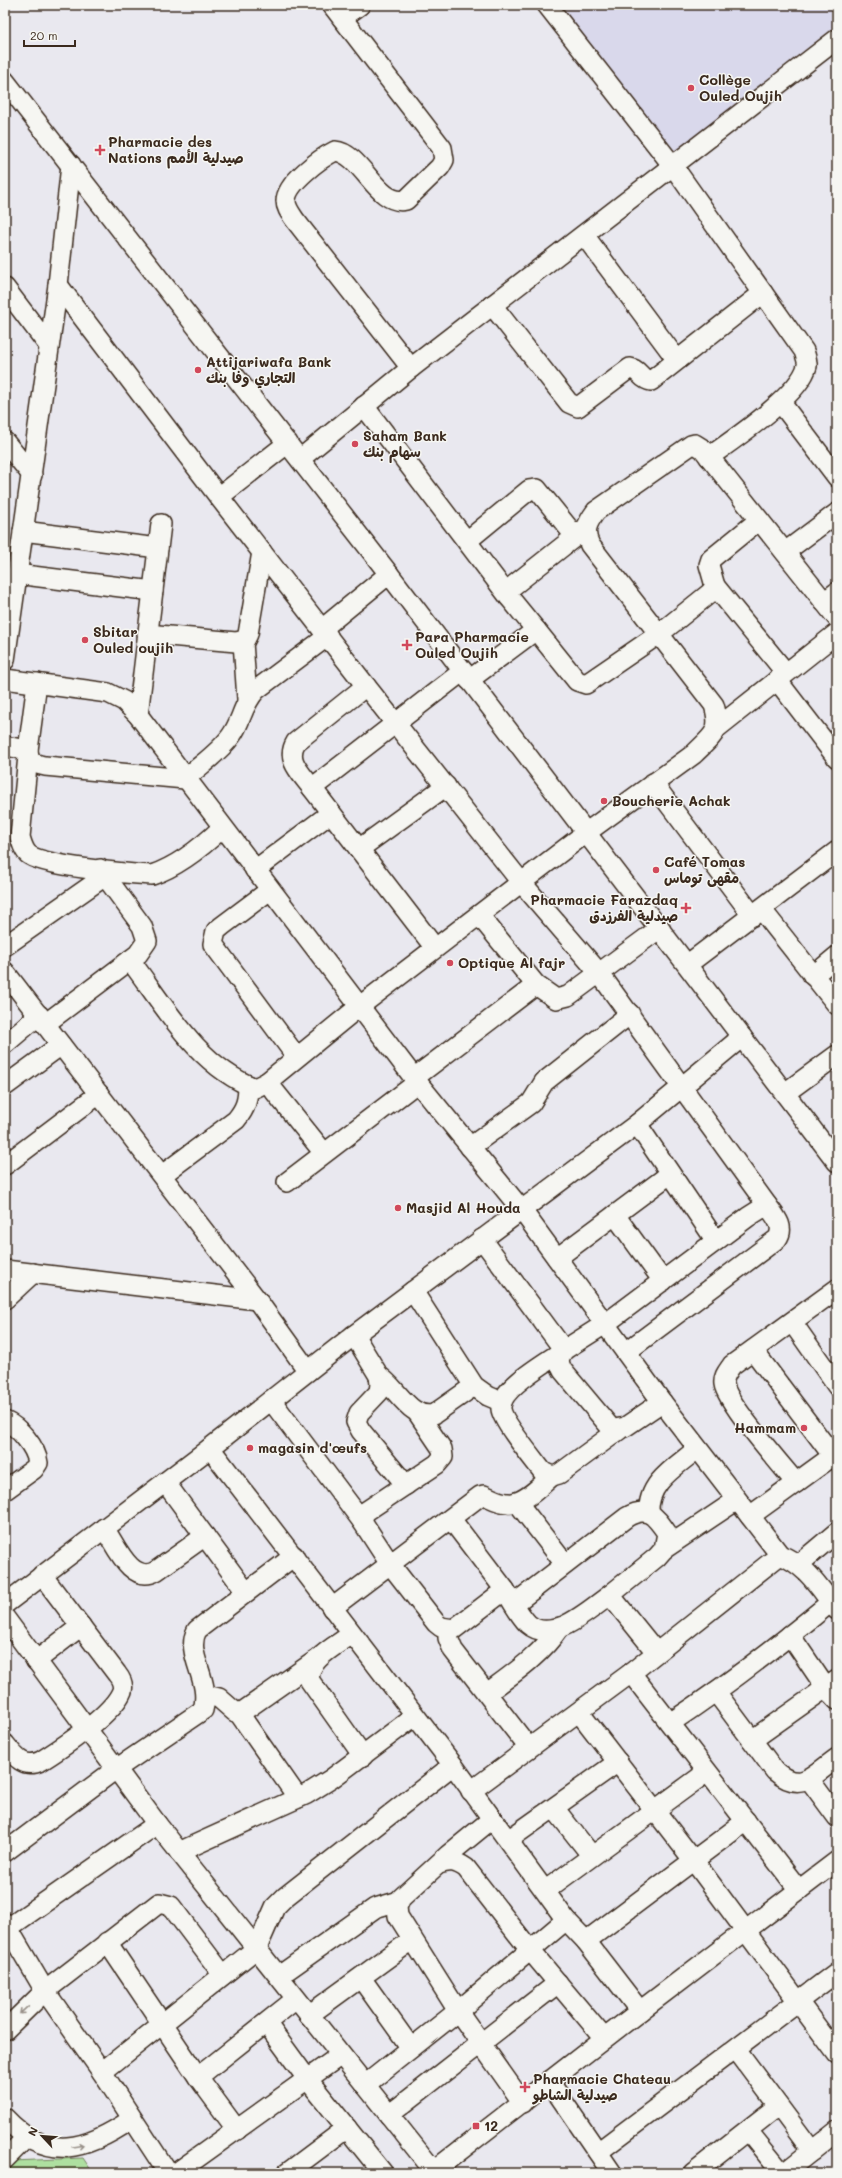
<svg xmlns="http://www.w3.org/2000/svg" width="842" height="2178" font-family="Mali,'Playpen Sans Arabic',sans-serif">
<rect width="100%" height="100%" fill="#e9e8ef"/>
<filter id="ink" filterUnits="userSpaceOnUse"><feTurbulence type="fractalNoise" baseFrequency=".025" numOctaves="2"/><feDisplacementMap in="SourceGraphic" scale="8" xChannelSelector="R" yChannelSelector="G"/><feConvolveMatrix kernelMatrix="1 2 1 2 8 2 1 2 1" color-interpolation-filters="sRGB"/></filter>
<g filter="url(#ink)">
<!-- built -->
<polygon fill="#d9d8eb" points="560,5 837,5 837,25 675,151"/>
<!-- green -->
<polygon fill="#aee0a0" stroke="#74855f" points="5,2146 13,2161 83,2158 93,2173 5,2173"/>
<g fill="none" stroke-linecap="round" stroke-linejoin="round">
<!-- minor casing -->
<g stroke="#3b2a1e" stroke-width="22">
<g id="minor">
<path d="M332 5 442 148 444 160 440 167 406 200C377 207 362 153 335 151 321 158 286 183 286 201 286 208 291 214 295 220L411 368"/>
<path d="M547 5 673 166 804 351C805 355 808 361 807 366 800 395 734 439 709 457"/>
<polyline points="342,18 360,5"/>
<polyline points="5,81 389,574 837,1162"/>
<polyline points="584,235 677,360"/>
<polyline points="58,285 219,497 366,686 521,882 600,974 767,1205"/>
<polyline points="5,288 49,346"/>
<path d="M492 305 569 403 578 407 630 368C639 369 641 380 651 381L763 293"/>
<polyline points="781,403 837,477"/>
<polyline points="364,406 509,597"/>
<polyline points="5,442 32,475"/>
<polyline points="300,459 411,368 837,39"/>
<polyline points="219,497 288,443"/>
<polyline points="23,531 158,548"/>
<polyline points="467,541 529,490 537,489 575,536"/>
<polyline points="785,552 837,513"/>
<polyline points="16,574 153,591"/>
<polyline points="715,586 786,673"/>
<polyline points="824,602 837,592"/>
<polyline points="322,629 389,574"/>
<polyline points="536,630 577,681 586,684 659,634 710,593 715,586 709,565 711,559 759,520"/>
<polyline points="147,634 236,642 245,640 248,634 262,552"/>
<polyline points="243,642 247,699"/>
<polyline points="5,660 58,285 71,165"/>
<path d="M5 679 108 693 124 701 138 715 414 1078 521 1209 662 1402 780 1555C807 1565 820 1589 837 1610"/>
<polyline points="469,680 536,630 509,597 509,589 586,528"/>
<polyline points="777,680 837,758"/>
<path d="M37 683 28 750C29 762 34 764 45 766L185 779C200 765 219 753 231 736 242 721 242 705 256 690L328 636"/>
<path d="M366 686 296 742C285 760 301 773 312 788L435 948"/>
<polyline points="138,715 161,524"/>
<polyline points="717,728 837,633"/>
<polyline points="5,746 28,750"/>
<path d="M28 756 20 837C22 843 23 849 28 854 40 866 132 874 152 875 179 866 202 847 222 828"/>
<polyline points="653,783 753,916"/>
<polyline points="312,788 463,671"/>
<polyline points="359,849 446,786"/>
<polyline points="255,870 331,813"/>
<polyline points="270,890 222,926 216,931 213,944 296,1056"/>
<polyline points="762,910 837,1005"/>
<polyline points="479,915 536,985 556,999 568,996 660,928"/>
<polyline points="5,946 105,876"/>
<path d="M130 960C166 1008 198 1066 255 1088L267 1082 360 1006 587 832 694 754C713 735 722 732 714 705L590 545C583 531 587 523 596 511L691 445 695 444 703 449 837 618"/>
<polyline points="688,964 837,851"/>
<polyline points="5,972 257,1300 308,1371"/>
<polyline points="813,976 837,956"/>
<polyline points="45,1024 138,954 147,941 142,926 100,869"/>
<polyline points="5,1044 39,1015"/>
<polyline points="414,1078 536,985"/>
<polyline points="267,1082 324,1153"/>
<polyline points="5,1086 61,1045"/>
<polyline points="785,1093 837,1055"/>
<polyline points="637,1124 716,1241"/>
<polyline points="470,1147 531,1103 544,1082 630,1014"/>
<polyline points="5,1165 99,1094"/>
<path d="M162 1175 236 1120C246 1108 248 1100 248 1085"/>
<polyline points="287,1182 418,1082"/>
<polyline points="615,1215 663,1281"/>
<path d="M482 1239 564 1350C549 1361 499 1388 501 1409 502 1421 534 1460 543 1472L552 1476 559 1474 619 1430"/>
<polyline points="557,1258 670,1174"/>
<polyline points="5,1270 257,1300"/>
<polyline points="413,1291 474,1386 488,1396 502,1402"/>
<polyline points="5,1299 33,1273"/>
<polyline points="792,1322 837,1386"/>
<polyline points="354,1335 379,1376 380,1384 379,1392 359,1413 356,1422 361,1431 406,1485"/>
<polyline points="753,1350 833,1456"/>
<path d="M626 1352 777 1239C786 1227 775 1216 767 1205L748 1217 605 1324 564 1350C558 1359 558 1362 563 1371L610 1427 615 1429 625 1427 662 1402"/>
<path d="M379 1376C396 1386 411 1421 434 1414L474 1386"/>
<polyline points="271,1400 362,1521"/>
<path d="M417 1412 442 1449 443 1457 437 1464 365 1512 362 1521 390 1564 436 1623 441 1627 454 1629 505 1590C512 1601 519 1615 528 1624 552 1645 590 1609 610 1595L656 1652"/>
<path d="M5 1421C19 1427 36 1447 38 1463L34 1469 5 1490"/>
<polyline points="210,1448 453,1765 566,1920 586,1941 640,2011"/>
<polyline points="165,1482 246,1592"/>
<path d="M796 1483C782 1466 726 1402 724 1384 723 1376 728 1371 732 1365L837 1289"/>
<polyline points="517,1502 565,1564"/>
<path d="M649 1513C647 1482 676 1467 697 1449"/>
<polyline points="750,1516 837,1453"/>
<polyline points="451,1519 505,1590"/>
<path d="M104 1528C116 1545 131 1585 156 1571L205 1536"/>
<polyline points="664,1549 737,1500"/>
<polyline points="799,1564 837,1532"/>
<polyline points="5,1604 210,1448 354,1335 637,1124 742,1037"/>
<path d="M514 1604 627 1517C648 1505 655 1516 667 1533L664 1549 657 1557 610 1595"/>
<path d="M332 1608 480 1496 484 1495C491 1498 499 1503 508 1503 524 1505 541 1485 552 1476"/>
<polyline points="5,1618 157,1824 434,2171"/>
<polyline points="448,1629 448,1638 453,1650 529,1748"/>
<path d="M352 1634C338 1645 305 1660 310 1681L363 1756"/>
<polyline points="790,1635 826,1688 837,1700"/>
<polyline points="36,1661 81,1626"/>
<polyline points="631,1673 799,1890"/>
<path d="M716 1692 775 1771C801 1794 814 1774 837 1758"/>
<path d="M487 1693C514 1673 541 1655 560 1627"/>
<polyline points="206,1695 219,1698 235,1712 242,1712 315,1661"/>
<polyline points="238,1712 298,1798"/>
<polyline points="579,1712 694,1861 837,2054"/>
<path d="M670 1723C726 1686 779 1645 831 1602"/>
<polyline points="752,1740 837,1680"/>
<path d="M5 1744C15 1757 24 1769 41 1761 63 1747 113 1714 122 1691 124 1684 121 1679 117 1674L42 1575"/>
<polyline points="809,1779 837,1817"/>
<polyline points="471,1791 631,1673 780,1555"/>
<polyline points="554,1808 592,1856"/>
<polyline points="492,1819 448,1855 401,1898 397,1907 398,1916 458,2011 523,2103"/>
<polyline points="508,1840 618,1762"/>
<path d="M5 1852 116 1769 203 1710C212 1679 184 1655 197 1630L294 1556"/>
<polyline points="179,1852 307,1794 331,1779 415,1716"/>
<path d="M439 1864C450 1860 456 1861 466 1868L530 1950 604 2038"/>
<polyline points="546,1890 707,1772"/>
<polyline points="5,1923 45,1991 102,2072 168,2173"/>
<polyline points="8,1928 157,1824"/>
<polyline points="586,1941 746,1821"/>
<polyline points="107,1942 198,2077 237,2130"/>
<polyline points="279,1976 375,1908 399,1901"/>
<polyline points="361,1978 411,2048"/>
<polyline points="309,2015 412,1940"/>
<polyline points="267,2024 308,2080 383,2173"/>
<polyline points="5,2030 45,1991 159,1903 171,1906 223,1975"/>
<polyline points="736,2049 812,2151"/>
<polyline points="102,2072 257,1948 275,1907 285,1897 453,1765"/>
<polyline points="198,2077 296,1999"/>
<polyline points="549,2081 612,2173"/>
<polyline points="365,2085 458,2011 566,1920"/>
<polyline points="389,2115 558,1983"/>
<path d="M5 2118C47 2163 87 2150 132 2119"/>
<polyline points="748,2131 782,2173"/>
<polyline points="598,2152 837,1972"/>
<polyline points="5,2159 27,2137"/>
<polyline points="176,2173 341,2055"/>
<polyline points="287,2173 347,2128"/>
<polyline points="431,2173 640,2011 837,1861"/>
<polyline points="693,2173 778,2106"/>
<polyline points="784,2173 837,2131"/>
</g>
</g>
<!-- minor -->
<use href="#minor" stroke="#f6f6f2" stroke-width="19"/>
</g>
<!-- one-way arrows -->
<defs><path id="oneway-shaft" d="M-6 0H5M1.5-3L5.5 0L1.5 3" fill="none" stroke-width="1.6" stroke-linecap="round" stroke-linejoin="round"/></defs>
<g stroke="#989088">
<use href="#oneway-shaft" transform="translate(24 2010) rotate(137)"/>
<use href="#oneway-shaft" transform="translate(78 2146) rotate(-9)"/>
</g>
</g>
<!-- markers -->
<g fill="#d1495b" stroke="#f6f6f2" stroke-width="1.5">
<circle cx="691" cy="88" r="4"/>
<path d="M98 144h4v4h4v4h-4v4h-4v-4h-4v-4h4z"/>
<circle cx="198" cy="370" r="4"/>
<circle cx="355" cy="444" r="4"/>
<circle cx="85" cy="640" r="4"/>
<path d="M405 639h4v4h4v4h-4v4h-4v-4h-4v-4h4z"/>
<circle cx="604" cy="801" r="4"/>
<circle cx="656" cy="870" r="4"/>
<path d="M684 902h4v4h4v4h-4v4h-4v-4h-4v-4h4z"/>
<circle cx="450" cy="963" r="4"/>
<circle cx="398" cy="1208" r="4"/>
<circle cx="804" cy="1428" r="4"/>
<circle cx="250" cy="1448" r="4"/>
<path d="M523 2081h4v4h4v4h-4v4h-4v-4h-4v-4h4z"/>
<rect x="472" y="2122" width="8" height="8" rx="2"/>
</g>
<g text-anchor="middle" stroke-width="3" stroke-linejoin="round" paint-order="stroke">
<!-- poi labels -->
<g font-size="14" font-weight="bold" fill="#3b2a1e" stroke="#f6f6f2" text-anchor="start">
<text x="699" y="85">Collège<tspan x="699" dy="16">Ouled Oujih</tspan></text>
<text x="108" y="147">Pharmacie des<tspan x="108" dy="16">Nations صيدلية الأمم</tspan></text>
<text x="206" y="367">Attijariwafa Bank<tspan x="206" dy="16">التجاري وفا بنك</tspan></text>
<text x="363" y="441">Saham Bank<tspan x="363" dy="16">سهام بنك</tspan></text>
<text x="93" y="637">Sbitar<tspan x="93" dy="16">Ouled oujih</tspan></text>
<text x="415" y="642">Para Pharmacie<tspan x="415" dy="16">Ouled Oujih</tspan></text>
<text x="612" y="806">Boucherie Achak</text>
<text x="664" y="867">Café Tomas<tspan x="664" dy="16">مقهى توماس</tspan></text>
<text x="678" y="905" text-anchor="end">Pharmacie Farazdaq<tspan x="678" dy="16">صيدلية الفرزدق</tspan></text>
<text x="458" y="968">Optique Al fajr</text>
<text x="406" y="1213">Masjid Al Houda</text>
<text x="796" y="1433" text-anchor="end">Hammam</text>
<text x="258" y="1453">magasin d'œufs</text>
<text x="533" y="2084">Pharmacie Chateau<tspan x="533" dy="16">صيدلية الشاطو</tspan></text>
<text x="484" y="2131">12</text>
</g>
</g>
<!-- margin -->
<rect width="842" height="2178" fill="none" stroke="#f6f6f2" stroke-width="20"/>
<rect x="10" y="10" width="822" height="2158" fill="none" stroke="#3b2a1e" stroke-width="1.5" filter="url(#ink)"/>
<!-- north arrow -->
<g transform="translate(42 2136) rotate(296)" stroke="#f6f6f2" stroke-width="3" paint-order="stroke">
<path d="M0-3L7 15L0 10L-7 15Z" fill="#3b2a1e"/>
<text y="-6" font-size="11" font-weight="bold" text-anchor="middle" fill="#3b2a1e">N</text>
</g>
<!-- scale -->
<path d="M24 40v6h51v-6" fill="none" stroke="#3b2a1e" stroke-width="2"/>
<text x="30" y="40" font-size="12" fill="#3b2a1e" stroke="#f6f6f2" stroke-width="3" paint-order="stroke">20 m</text>
</svg>
